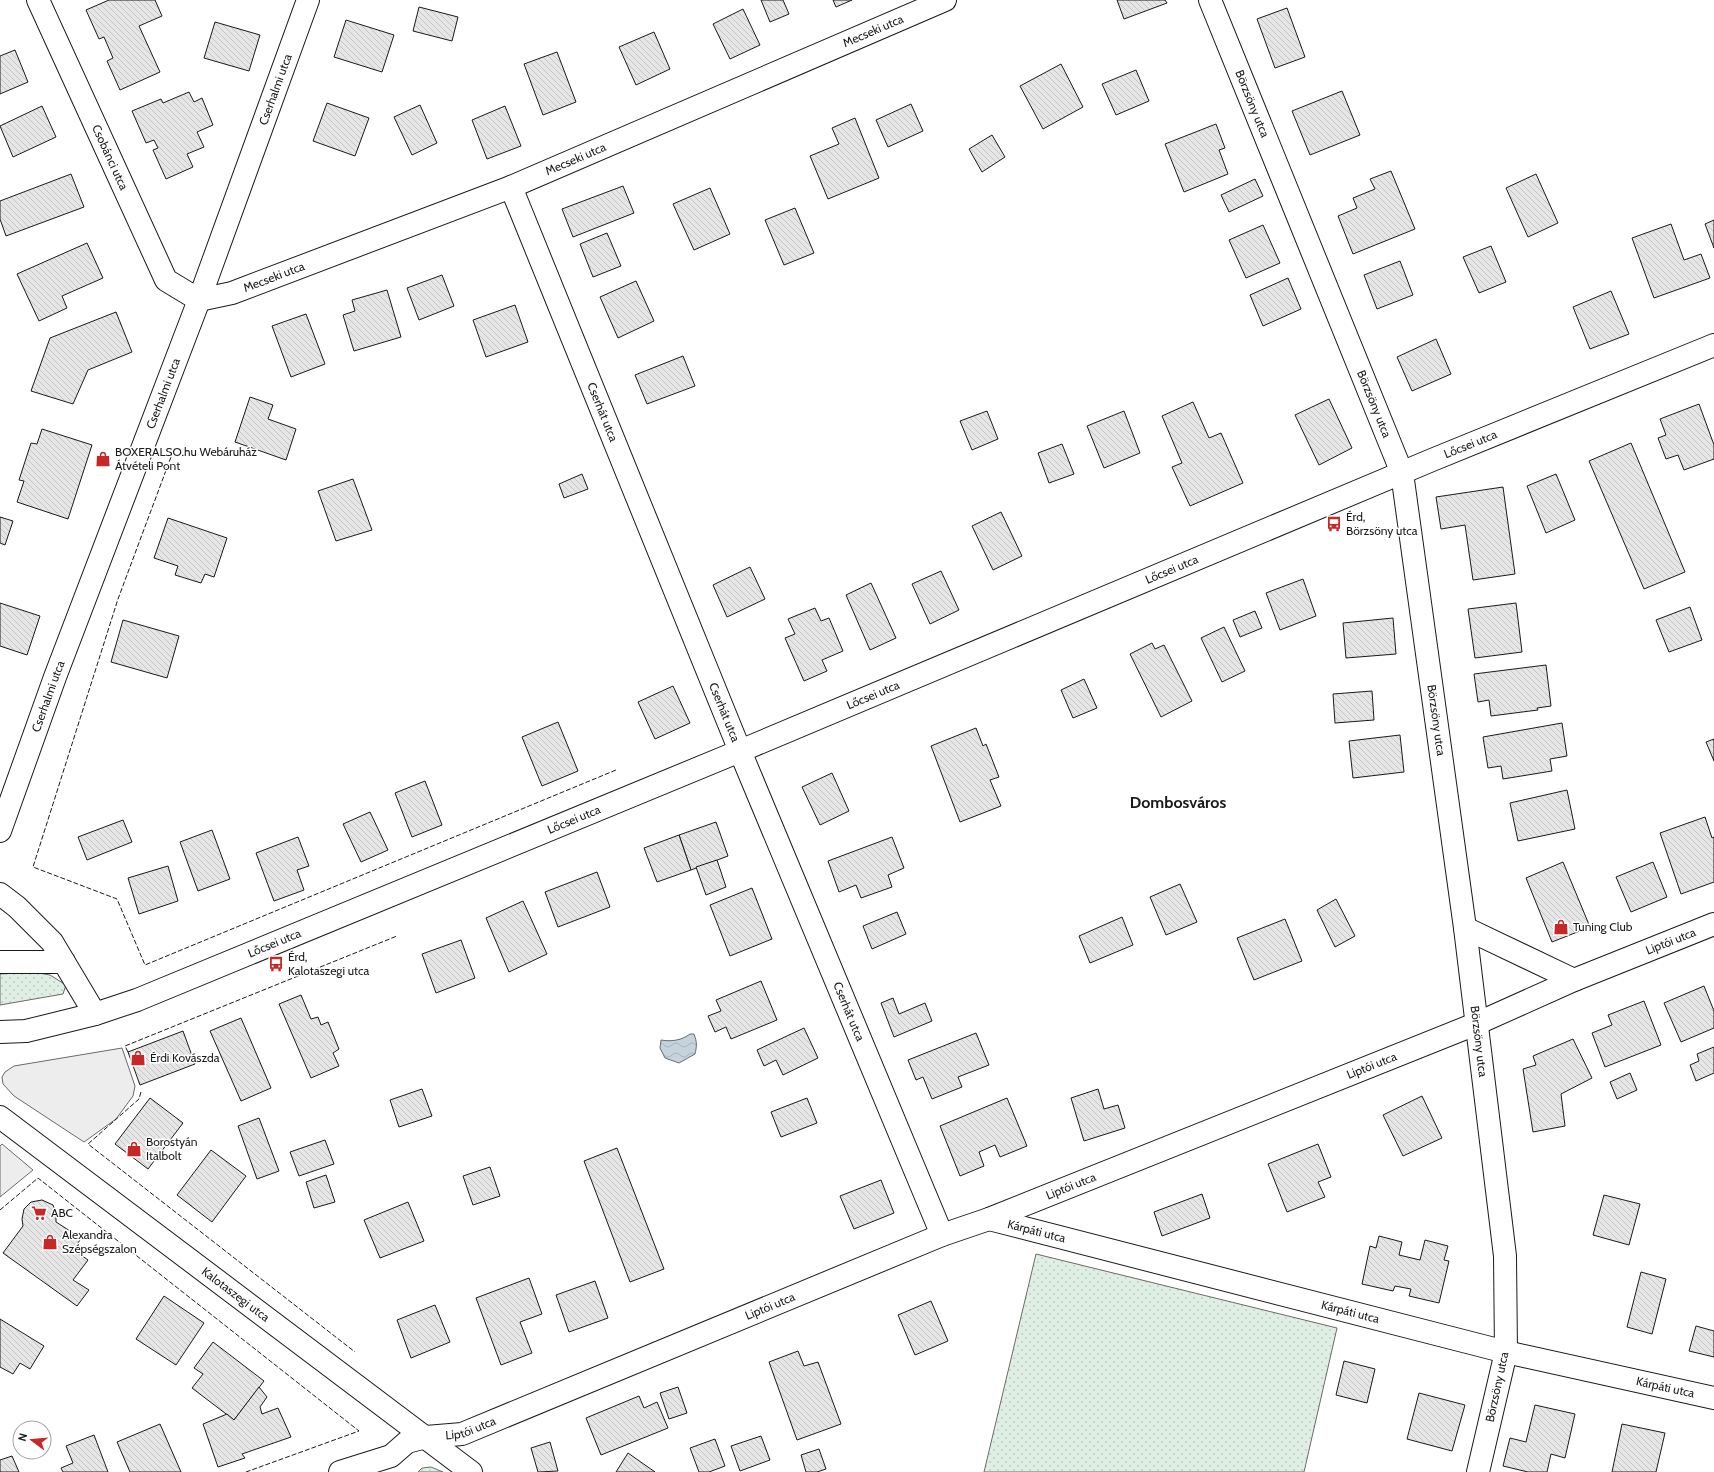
<svg xmlns="http://www.w3.org/2000/svg" width="1714" height="1472" font-family="Cabin,sans-serif">
<defs>
<pattern id="grass-dots" width="8" height="8" patternUnits="userSpaceOnUse"><rect width="8" height="8" fill="#e0efe3"/><path d="M2 2h.1M6 6h.1" fill="none" stroke="#c0ccc2" stroke-width="1.8" stroke-linecap="round"/></pattern>
<pattern id="water-waves" width="16" height="10" patternUnits="userSpaceOnUse"><rect width="16" height="10" fill="#c6d2dc"/><path d="M0 5q4-4 8 0t8 0" fill="none" stroke="#aab4bc"/></pattern>
<pattern id="building-back-hatch" width="6" height="6" patternUnits="userSpaceOnUse"><rect width="6" height="6" fill="#e6e6e6"/><path d="M-1 5l2 2M0 0l6 6M5-1l2 2" fill="none" stroke="#c5c5c5"/></pattern>
</defs>
<rect width="100%" height="100%" fill="#fff"/>
<!-- grass -->
<g fill="url(#grass-dots)" stroke="#6a6a6a">
<polygon points="33,972 50,975 66,985 63,994 0,1005 0,974"/>
<polygon points="1036,1254 1337,1328 1304,1472 984,1472"/>
<polygon points="431,1467 443,1472 418,1472 422,1468"/>
</g>
<!-- parking -->
<g fill="#ededed" stroke="#6a6a6a">
<polygon points="122,1048 135,1086 133,1096 116,1119 84,1142 14,1096 3,1084 2,1077 5,1072 14,1066"/>
<polygon points="2,1144 33,1170 0,1197 0,1146"/>
</g>
<!-- water -->
<path fill="url(#water-waves)" stroke="#6a6a6a" d="M690 1034H694C697 1042 697 1046 695 1054L679 1063 665 1058 660 1048 661 1040C672 1042 682 1040 690 1034Z"/>
<!-- building -->
<g fill="url(#building-back-hatch)" stroke="#1a1a1a">
<polygon points="109,0 155,0 162,16 139,26 160,72 120,90 107,61 113,58 104,37 99,39 86,10"/>
<polygon points="761,0 783,0 789,14 770,22"/>
<polygon points="833,0 852,0 836,7"/>
<polygon points="1117,0 1165,0 1167,3 1124,19"/>
<polygon points="419,7 458,17 452,41 413,31"/>
<polygon points="1287,8 1305,57 1275,68 1257,19"/>
<polygon points="743,9 760,45 730,59 713,24"/>
<polygon points="346,20 394,35 382,72 334,57"/>
<polygon points="215,22 260,35 249,71 204,58"/>
<polygon points="654,32 670,69 636,85 619,47"/>
<polygon points="15,50 28,82 0,94 0,56"/>
<polygon points="557,52 576,102 543,115 524,64"/>
<polygon points="1061,64 1083,107 1043,129 1020,86"/>
<polygon points="1136,70 1149,101 1116,115 1102,84"/>
<polygon points="1342,91 1360,135 1310,155 1292,111"/>
<polygon points="189,92 194,102 202,98 213,125 197,132 204,147 187,154 193,167 166,179 153,150 158,148 154,140 146,143 132,111 161,99 163,103"/>
<polygon points="327,103 369,118 355,156 313,141"/>
<polygon points="911,104 923,131 888,147 876,120"/>
<polygon points="420,105 437,143 412,155 394,117"/>
<polygon points="42,106 56,137 13,157 0,126"/>
<polygon points="505,106 521,146 487,159 472,120"/>
<polygon points="855,118 879,178 828,199 810,156 839,144 832,128"/>
<polygon points="1216,124 1225,148 1219,150 1228,174 1184,192 1165,144"/>
<polygon points="992,135 1005,157 982,172 969,149"/>
<polygon points="1391,171 1415,229 1353,254 1338,216 1357,208 1353,198 1375,189 1370,179"/>
<polygon points="71,174 84,207 6,236 0,219 0,201"/>
<polygon points="1536,174 1558,223 1528,237 1506,188"/>
<polygon points="1255,179 1263,196 1229,212 1221,195"/>
<polygon points="623,186 634,213 573,237 562,209"/>
<polygon points="710,188 730,234 694,250 673,204"/>
<polygon points="795,208 814,253 784,265 765,220"/>
<polygon points="1714,220 1714,248 1705,224"/>
<polygon points="1671,224 1684,260 1701,254 1710,278 1654,298 1632,238"/>
<polygon points="1263,225 1280,263 1246,278 1229,240"/>
<polygon points="607,233 621,266 593,277 580,244"/>
<polygon points="87,243 103,278 62,296 67,308 39,321 17,274"/>
<polygon points="1491,246 1506,282 1479,293 1463,257"/>
<polygon points="1400,261 1413,295 1377,309 1364,275"/>
<polygon points="442,275 454,306 419,320 407,288"/>
<polygon points="1288,278 1301,309 1263,326 1250,295"/>
<polygon points="636,281 654,321 618,338 600,297"/>
<polygon points="387,290 401,337 354,351 343,315 355,311 352,300"/>
<polygon points="1611,291 1629,334 1590,349 1573,307"/>
<polygon points="515,305 528,342 486,357 473,320"/>
<polygon points="116,312 132,352 88,370 73,404 31,391 50,338"/>
<polygon points="306,314 325,364 291,377 272,326"/>
<polygon points="1436,339 1451,374 1412,391 1397,357"/>
<polygon points="683,356 695,386 647,404 635,375"/>
<polygon points="250,397 273,405 268,419 296,429 286,460 235,442"/>
<polygon points="1329,399 1352,448 1319,465 1295,415"/>
<polygon points="1193,402 1209,438 1221,433 1243,483 1190,506 1172,467 1182,463 1162,416"/>
<polygon points="1699,404 1714,445 1714,459 1684,470 1678,455 1666,459 1658,438 1666,435 1660,419"/>
<polygon points="987,411 998,439 972,450 960,421"/>
<polygon points="1124,411 1140,453 1104,468 1087,426"/>
<polygon points="42,429 92,445 68,519 17,502 24,481 19,480 31,443 37,444"/>
<polygon points="1631,443 1685,572 1644,589 1589,461"/>
<polygon points="1062,444 1074,474 1049,483 1038,453"/>
<polygon points="582,474 588,489 564,498 559,484"/>
<polygon points="1556,474 1575,520 1546,533 1527,486"/>
<polygon points="353,479 372,530 336,541 318,491"/>
<polygon points="1503,487 1515,574 1473,580 1465,525 1441,529 1436,497"/>
<polygon points="1001,512 1022,556 993,570 972,526"/>
<polygon points="0,517 13,521 5,545 0,543"/>
<polygon points="168,518 227,538 214,577 205,574 201,583 175,575 178,566 154,558"/>
<polygon points="750,567 765,599 727,617 713,585"/>
<polygon points="941,571 959,610 930,624 912,584"/>
<polygon points="1303,579 1316,616 1280,630 1266,593"/>
<polygon points="871,583 896,638 870,650 846,595"/>
<polygon points="0,603 40,616 27,655 0,646"/>
<polygon points="1516,603 1522,652 1475,658 1468,609"/>
<polygon points="1690,607 1702,640 1669,652 1656,620"/>
<polygon points="815,608 821,621 829,618 843,651 822,660 827,671 804,681 785,638 795,634 788,619"/>
<polygon points="1255,611 1262,628 1240,637 1233,620"/>
<polygon points="1393,618 1396,654 1346,658 1343,623"/>
<polygon points="123,620 179,636 167,678 111,662"/>
<polygon points="1224,627 1245,671 1222,682 1201,638"/>
<polygon points="1152,643 1155,649 1164,645 1192,701 1161,717 1130,654"/>
<polygon points="1546,665 1551,706 1537,708 1538,710 1491,716 1489,700 1478,702 1474,674"/>
<polygon points="1084,679 1097,708 1073,718 1061,690"/>
<polygon points="673,686 690,723 655,739 638,702"/>
<polygon points="1372,691 1374,720 1335,723 1333,694"/>
<polygon points="558,722 578,771 542,786 522,737"/>
<polygon points="1562,723 1567,756 1550,759 1552,771 1503,779 1501,766 1488,768 1483,737"/>
<polygon points="976,728 983,746 986,744 999,777 990,780 1001,806 960,822 931,746"/>
<polygon points="1400,735 1404,772 1353,778 1349,741"/>
<polygon points="1714,739 1714,761 1706,742"/>
<polygon points="832,773 849,811 820,825 802,787"/>
<polygon points="425,781 442,825 412,837 395,793"/>
<polygon points="1567,790 1575,829 1518,841 1510,803"/>
<polygon points="370,812 388,850 361,862 343,824"/>
<polygon points="1705,817 1712,838 1714,837 1714,882 1681,894 1660,833"/>
<polygon points="123,820 132,842 87,860 78,837"/>
<polygon points="716,822 728,856 691,870 679,835"/>
<polygon points="212,830 230,879 198,891 180,842"/>
<polygon points="679,835 691,870 657,882 644,848"/>
<polygon points="298,837 309,866 297,870 304,890 274,901 256,853"/>
<polygon points="892,837 904,868 888,875 892,887 861,898 856,885 839,892 828,861"/>
<polygon points="717,860 726,887 706,895 696,867"/>
<polygon points="1563,862 1590,927 1552,942 1526,878"/>
<polygon points="1653,862 1667,897 1631,912 1616,877"/>
<polygon points="168,866 178,901 139,914 128,878"/>
<polygon points="597,872 610,907 558,927 545,892"/>
<polygon points="1180,884 1197,922 1166,935 1150,897"/>
<polygon points="752,888 772,939 730,956 710,905"/>
<polygon points="1336,899 1355,936 1335,947 1317,910"/>
<polygon points="523,901 547,954 509,972 486,918"/>
<polygon points="897,912 906,934 872,949 863,926"/>
<polygon points="1122,917 1133,945 1090,963 1079,936"/>
<polygon points="1285,919 1302,961 1254,980 1237,938"/>
<polygon points="461,940 475,978 436,993 422,954"/>
<polygon points="761,981 777,1020 731,1039 726,1027 715,1032 708,1016 721,1011 716,1000"/>
<polygon points="1704,986 1714,1011 1714,1028 1681,1042 1664,1003"/>
<polygon points="301,995 311,1019 318,1017 321,1025 328,1022 339,1049 333,1053 339,1066 311,1078 279,1004"/>
<polygon points="893,998 899,1014 925,1003 932,1021 894,1037 881,1003"/>
<polygon points="1644,1001 1661,1045 1605,1067 1592,1033 1612,1025 1608,1015"/>
<polygon points="241,1018 271,1088 241,1101 210,1031"/>
<polygon points="804,1028 818,1058 783,1075 776,1060 764,1066 757,1050"/>
<polygon points="183,1031 195,1064 140,1085 128,1052"/>
<polygon points="976,1033 989,1065 958,1077 962,1087 932,1099 923,1077 916,1080 908,1060"/>
<polygon points="1573,1039 1592,1078 1561,1094 1565,1126 1533,1132 1523,1069 1536,1065 1533,1056"/>
<polygon points="1714,1047 1714,1073 1696,1081 1690,1065 1699,1061 1697,1054"/>
<polygon points="1630,1073 1637,1090 1617,1099 1610,1082"/>
<polygon points="422,1089 432,1116 399,1127 390,1100"/>
<polygon points="1098,1089 1104,1109 1118,1105 1125,1128 1084,1141 1071,1098"/>
<polygon points="1422,1096 1442,1138 1403,1156 1383,1115"/>
<polygon points="150,1098 183,1123 148,1169 115,1144"/>
<polygon points="807,1098 817,1123 781,1137 771,1112"/>
<polygon points="1007,1098 1027,1146 1000,1157 995,1145 979,1152 984,1166 960,1176 940,1126"/>
<polygon points="259,1118 279,1171 257,1179 238,1126"/>
<polygon points="325,1140 334,1164 299,1176 290,1152"/>
<polygon points="1318,1144 1331,1177 1318,1182 1325,1197 1287,1212 1268,1164"/>
<polygon points="617,1148 664,1269 630,1282 584,1161"/>
<polygon points="211,1150 246,1176 212,1222 177,1195"/>
<polygon points="490,1167 500,1196 473,1205 463,1176"/>
<polygon points="326,1175 335,1202 314,1208 306,1182"/>
<polygon points="881,1180 894,1213 854,1229 840,1196"/>
<polygon points="1202,1194 1210,1218 1162,1236 1154,1212"/>
<polygon points="1604,1195 1640,1204 1629,1245 1593,1235"/>
<polygon points="42,1200 53,1205 56,1213 56,1222 81,1238 74,1250 88,1260 73,1280 89,1290 77,1306 3,1253 23,1226 22,1219 24,1209 31,1202"/>
<polygon points="408,1202 424,1241 380,1258 364,1220"/>
<polygon points="1379,1236 1402,1242 1399,1255 1420,1260 1425,1240 1448,1246 1444,1260 1449,1261 1439,1303 1409,1296 1411,1289 1395,1286 1393,1291 1362,1284 1370,1246 1376,1248"/>
<polygon points="1641,1272 1666,1279 1652,1334 1627,1327"/>
<polygon points="529,1278 542,1314 520,1322 532,1353 501,1365 476,1298"/>
<polygon points="595,1281 608,1318 569,1332 556,1295"/>
<polygon points="164,1296 204,1323 176,1365 136,1339"/>
<polygon points="931,1301 948,1341 915,1355 898,1315"/>
<polygon points="435,1305 450,1342 411,1358 397,1320"/>
<polygon points="0,1319 44,1346 30,1369 20,1363 13,1374 0,1367"/>
<polygon points="1696,1326 1714,1331 1714,1357 1689,1351"/>
<polygon points="213,1342 264,1381 234,1420 192,1388 203,1374 194,1368"/>
<polygon points="798,1351 804,1366 818,1362 841,1424 797,1440 769,1362"/>
<polygon points="1344,1361 1375,1369 1367,1403 1336,1395"/>
<polygon points="259,1387 267,1397 260,1407 262,1414 278,1408 291,1437 242,1454 245,1458 218,1467 203,1424 227,1414 234,1420"/>
<polygon points="678,1387 687,1413 669,1419 660,1393"/>
<polygon points="1419,1393 1465,1405 1452,1451 1407,1439"/>
<polygon points="639,1396 644,1408 657,1402 668,1428 601,1455 586,1418"/>
<polygon points="1535,1405 1575,1414 1565,1458 1551,1454 1547,1472 1528,1472 1503,1466 1510,1438 1526,1442"/>
<polygon points="160,1424 181,1472 130,1472 117,1442"/>
<polygon points="1622,1424 1665,1433 1656,1472 1612,1472"/>
<polygon points="94,1435 108,1472 63,1472 61,1468 73,1463 66,1446"/>
<polygon points="761,1436 770,1460 740,1471 731,1446"/>
<polygon points="715,1439 725,1466 709,1472 699,1472 690,1448"/>
<polygon points="550,1442 558,1471 538,1472 531,1448"/>
<polygon points="819,1449 826,1469 817,1472 806,1472 801,1455"/>
<polygon points="628,1453 655,1472 616,1472"/>
<polygon points="12,1456 19,1472 0,1472 0,1460"/>
</g>
<g fill="none" stroke-linecap="round" stroke-linejoin="round">
<!-- minor casing -->
<g stroke="#1a1a1a" stroke-width="24">
<g id="minor">
<path id="s1" d="M38 0 166 280 199 300 232 293 511 187 945 0"/>
<path id="s2" d="M1210 0 1402 473 1465 928 1505 1256 1506 1352 1478 1472"/>
<path id="s3" d="M511 187 740 751 942 1235"/>
<path id="s4" d="M0 831 55 677 199 300 308 0"/>
<polyline points="0,894 17,907 52,942 95,1014"/>
<polyline points="1465,928 1574,980"/>
<polyline points="0,962 64,962"/>
<path id="s5" d="M0 1032 26 1031 95 1014 137 1000 740 751 1432 460 1714 345"/>
<path id="s6" d="M0 1117 471 1472"/>
<path id="s7" d="M989 1219 1506 1352 1714 1398"/>
<path id="s8" d="M340 1472 391 1456 407 1442 426 1437 462 1434 942 1235 989 1219 1478 1023 1574 980 1714 924"/>
</g>
</g>
<!-- minor -->
<use href="#minor" stroke="#fff" stroke-width="22"/>
<!-- fence -->
<g stroke="#1a1a1a" stroke-width="1" stroke-dasharray="5 2" stroke-linecap="butt">
<polyline points="171,457 118,599 33,867 117,899 145,965 616,770"/>
<polyline points="128,1052 125,1046 397,936"/>
<polyline points="141,1092 139,1099 88,1144 355,1352"/>
<polyline points="0,1210 38,1178 359,1431 246,1472"/>
</g>
</g>
<!-- icons -->
<defs>
<g id="shop-bare" transform="scale(1.2)"><path d="M-5-2.5h2.3a2.7 3.5 0 0 1 5.4 0H5L5.5 6h-11ZM-1.5-2.5h3a1.5 2.3 0 0 0-3 0Z" fill="#c62828" stroke="#fff" stroke-width="2.5" paint-order="stroke"/></g>
<g id="bus-bare" transform="scale(1.2)"><path d="M-5-6H5V4H4V6H2V4H-2V6H-4V4H-5ZM-3.5-4V0h7V-4ZM-3.5 1.2v1.5H-2V1.2ZM2 1.2v1.5H3.5V1.2Z" fill="#c62828" stroke="#fff" stroke-width="2.5" paint-order="stroke"/></g>
<g id="supermarket-bare" transform="scale(1.2)"><path d="M-6-5.5h2.5l.6 2H6L4.5 2H-2.5L-4.4-4H-6ZM-1.5 3.2a1.3 1.3 0 1 0 .1 0ZM3 3.2a1.3 1.3 0 1 0 .1 0Z" fill="#c62828" stroke="#fff" stroke-width="2.5" paint-order="stroke"/></g>
</defs>
<g fill-rule="evenodd">
<use href="#shop-bare" x="103" y="459"/>
<use href="#bus-bare" x="1334" y="524"/>
<use href="#shop-bare" x="1561" y="927"/>
<use href="#bus-bare" x="276" y="964"/>
<use href="#shop-bare" x="138" y="1058"/>
<use href="#shop-bare" x="134" y="1149"/>
<use href="#supermarket-bare" x="39" y="1213"/>
<use href="#shop-bare" x="50" y="1242"/>
</g>
<g text-anchor="middle" stroke-width="3" stroke-linejoin="round" paint-order="stroke">
<!-- street labels -->
<g font-size="12" fill="#1a1a1a" stroke="#fff">
<text dy="4" stroke="none"><textPath href="#s1" startOffset="1073">Mecseki utca</textPath></text>
<text dy="4" stroke="none"><textPath href="#s4" startOffset="791">Cserhalmi utca</textPath></text>
<text dy="4" stroke="none"><textPath href="#s2" startOffset="112">Börzsöny utca</textPath></text>
<text dy="4" stroke="none"><textPath href="#s1" startOffset="173">Csobánci utca</textPath></text>
<text dy="4" stroke="none"><textPath href="#s1" startOffset="749">Mecseki utca</textPath></text>
<text dy="4" stroke="none"><textPath href="#s1" startOffset="425">Mecseki utca</textPath></text>
<text dy="4" stroke="none"><textPath href="#s4" startOffset="467">Cserhalmi utca</textPath></text>
<text dy="4" stroke="none"><textPath href="#s2" startOffset="436">Börzsöny utca</textPath></text>
<text dy="4" stroke="none"><textPath href="#s3" startOffset="243">Cserhát utca</textPath></text>
<text dy="4" stroke="none"><textPath href="#s5" startOffset="1586">Lőcsei utca</textPath></text>
<text dy="4" stroke="none"><textPath href="#s5" startOffset="1262">Lőcsei utca</textPath></text>
<text dy="4" stroke="none"><textPath href="#s5" startOffset="938">Lőcsei utca</textPath></text>
<text dy="4" stroke="none"><textPath href="#s4" startOffset="143">Cserhalmi utca</textPath></text>
<text dy="4" stroke="none"><textPath href="#s3" startOffset="567">Cserhát utca</textPath></text>
<text dy="4" stroke="none"><textPath href="#s2" startOffset="760">Börzsöny utca</textPath></text>
<text dy="4" stroke="none"><textPath href="#s5" startOffset="614">Lőcsei utca</textPath></text>
<text dy="4" stroke="none"><textPath href="#s8" startOffset="1436">Liptói utca</textPath></text>
<text dy="4" stroke="none"><textPath href="#s5" startOffset="290">Lőcsei utca</textPath></text>
<text dy="4" stroke="none"><textPath href="#s3" startOffset="891">Cserhát utca</textPath></text>
<text dy="4" stroke="none"><textPath href="#s2" startOffset="1084">Börzsöny utca</textPath></text>
<text dy="4" stroke="none"><textPath href="#s8" startOffset="1112">Liptói utca</textPath></text>
<text dy="4" stroke="none"><textPath href="#s8" startOffset="788">Liptói utca</textPath></text>
<text dy="4" stroke="none"><textPath href="#s7" startOffset="49">Kárpáti utca</textPath></text>
<text dy="4" stroke="none"><textPath href="#s6" startOffset="295">Kalotaszegi utca</textPath></text>
<text dy="4" stroke="none"><textPath href="#s8" startOffset="464">Liptói utca</textPath></text>
<text dy="4" stroke="none"><textPath href="#s7" startOffset="373">Kárpáti utca</textPath></text>
<text transform="translate(1497 1387) rotate(-78)" y="4">Börzsöny utca</text>
<text dy="4" stroke="none"><textPath href="#s7" startOffset="697">Kárpáti utca</textPath></text>
<text dy="4" stroke="none"><textPath href="#s8" startOffset="140">Liptói utca</textPath></text>
</g>
<!-- poi labels -->
<g font-size="12" fill="#1a1a1a" stroke="#fff" text-anchor="start">
<text x="115" y="456">BOXERALSO.hu Webáruház<tspan x="115" dy="14">Átvételi Pont</tspan></text>
<text x="1346" y="521">Érd,<tspan x="1346" dy="14">Börzsöny utca</tspan></text>
<text x="1573" y="931">Tuning Club</text>
<text x="288" y="961">Érd,<tspan x="288" dy="14">Kalotaszegi utca</tspan></text>
<text x="150" y="1062">Érdi Kovászda</text>
<text x="146" y="1146">Borostyán<tspan x="146" dy="14">Italbolt</tspan></text>
<text x="51" y="1217">ABC</text>
<text x="62" y="1239">Alexandra<tspan x="62" dy="14">Szépségszalon</tspan></text>
</g>
<!-- district labels -->
<g font-size="16" font-weight="bold" fill="#1a1a1a" stroke="#fff">
<text x="1178" y="808">Dombosváros</text>
</g>
</g>
<!-- north arrow -->
<g transform="translate(32 1440) rotate(286)"><circle r="19" fill="#ffffff" stroke="#a3a3a3"/>
<path d="M0-3L7 15L0 10L-7 15Z" fill="#c62828"/>
<text y="-6" font-size="11" font-weight="bold" text-anchor="middle" fill="#1a1a1a">N</text>
</g>
</svg>
